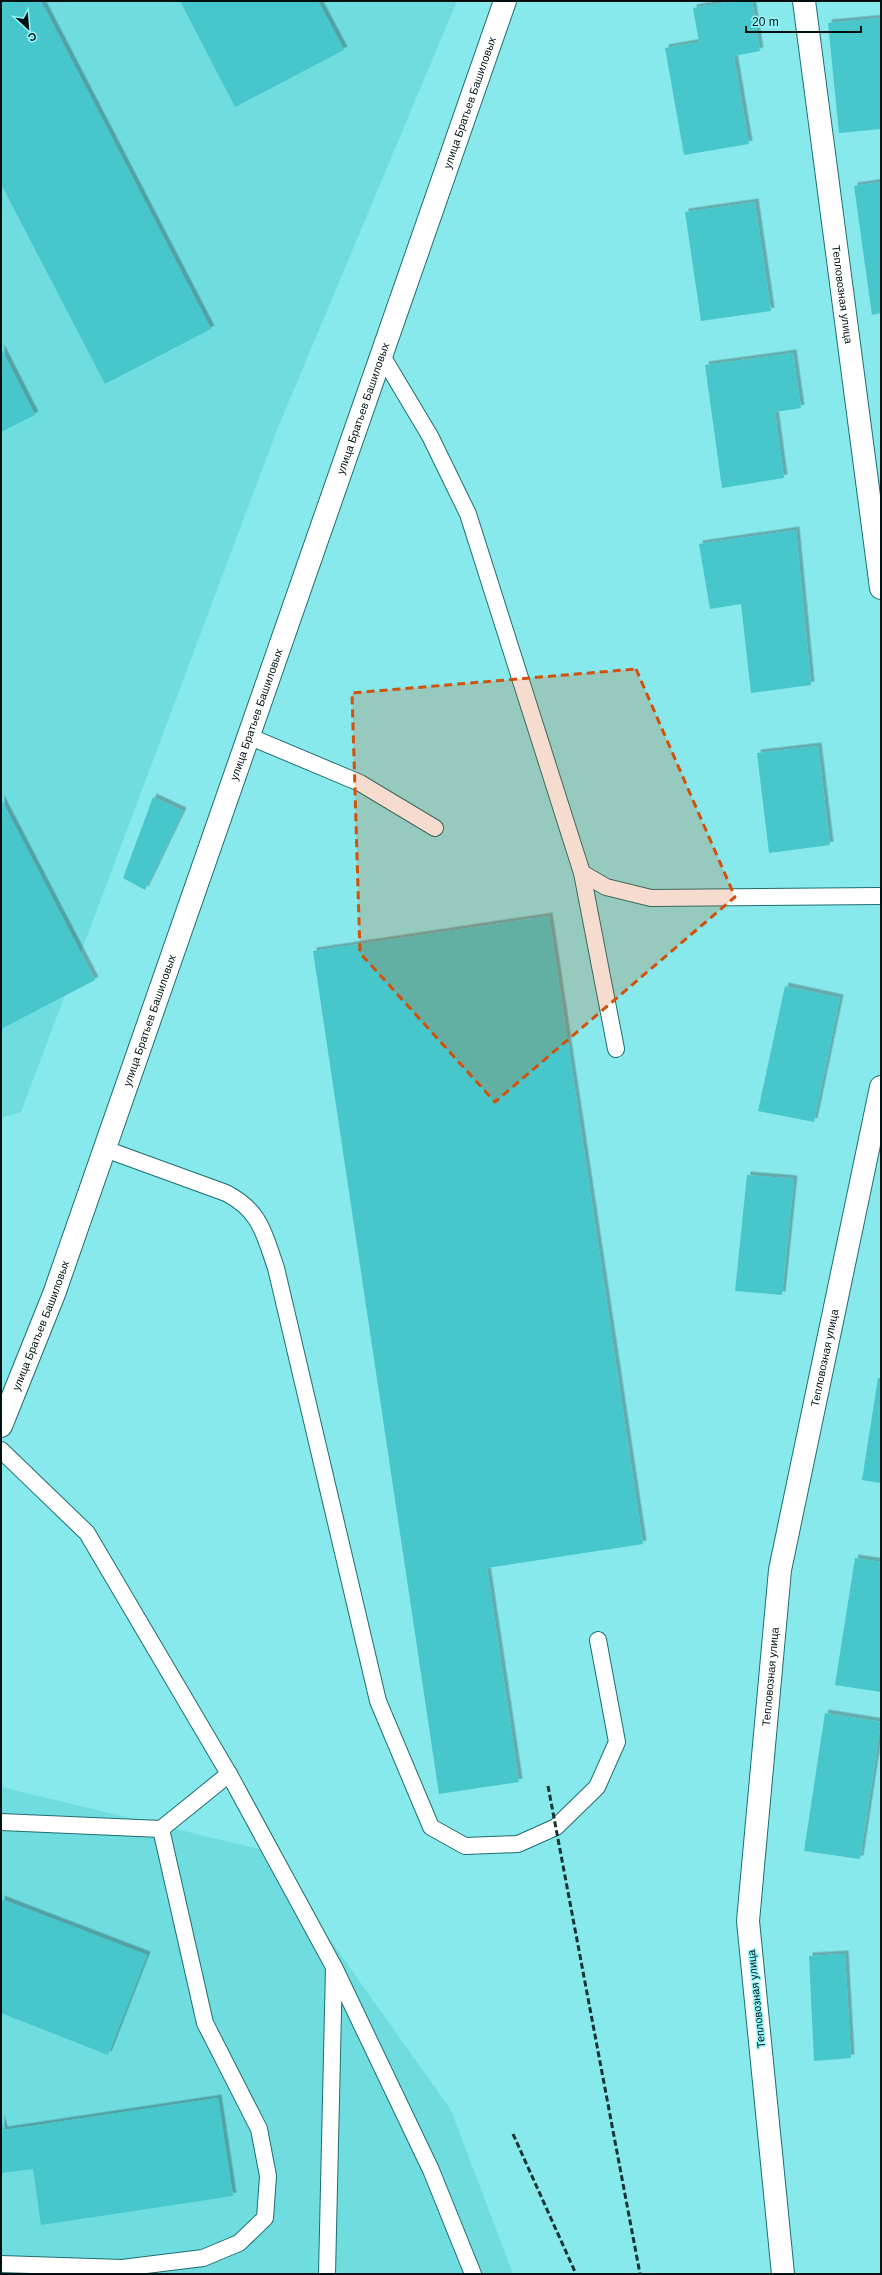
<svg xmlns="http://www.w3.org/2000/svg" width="882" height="2275" font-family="Helvetica,sans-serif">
<defs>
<filter id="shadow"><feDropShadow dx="3.5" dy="-3.5" stdDeviation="0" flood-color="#0004"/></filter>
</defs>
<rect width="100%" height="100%" fill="#87e9eb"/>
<!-- built -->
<g fill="#6fdde0">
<polygon points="1,1 457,1 277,430 21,1112 1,1118"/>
<polygon points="1,1787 267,1851 451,2110 513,2274 1,2274"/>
</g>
<!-- building -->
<g fill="#46c7cb" filter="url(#shadow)">
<polygon points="1,1 41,1 211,329 105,384 1,184"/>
<polygon points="180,1 318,1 344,50 235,107"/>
<polygon points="733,1 752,1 760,51 734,56 749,144 684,155 665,48 699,42 693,8"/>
<polygon points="881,18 881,129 839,133 828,23"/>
<polygon points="881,182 881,313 872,315 854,186"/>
<polygon points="755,202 771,311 701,321 685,212"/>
<polygon points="1,348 35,415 1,432"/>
<polygon points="793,353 801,408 775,412 784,478 722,488 705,365"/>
<polygon points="796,530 811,685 751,693 741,604 710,609 699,544"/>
<polygon points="818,746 830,845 769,853 757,753"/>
<polygon points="153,797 183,811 145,890 123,878"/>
<polygon points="1,799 95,980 1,1029"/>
<polygon points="549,916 643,1544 487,1568 519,1782 439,1794 313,951"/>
<polygon points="785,986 840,998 814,1122 758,1111"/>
<polygon points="747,1175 794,1179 782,1295 735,1291"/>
<polygon points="878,1378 881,1378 881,1483 862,1480"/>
<polygon points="855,1558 881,1562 881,1692 835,1685"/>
<polygon points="825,1713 881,1722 860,1859 804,1851"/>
<polygon points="1,1899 147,1955 108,2055 1,2013"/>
<polygon points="845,1954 851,2058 814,2061 809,1956"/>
<polygon points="218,2098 233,2196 41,2225 33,2169 1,2173 1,2118 4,2130"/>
</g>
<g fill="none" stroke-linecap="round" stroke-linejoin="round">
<!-- service casing -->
<g stroke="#1e6e70" stroke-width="18">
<g id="service">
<polyline points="381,354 430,436 468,514 582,873 616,1049"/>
<polyline points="248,736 360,783 435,828"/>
<polyline points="582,873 606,887 651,898 881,896"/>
<path d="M105 1149 226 1193C261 1211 264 1234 276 1268L378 1701 431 1827 465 1846 518 1844 556 1827 597 1787 617 1742 598 1640"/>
<polyline points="1,1450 87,1533 229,1774 334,1967 327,2274"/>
<polyline points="1,1822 161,1829 229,1774"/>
<polyline points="335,1969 431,2170 473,2274"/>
<polyline points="1,2264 122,2268 203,2258 239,2243 265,2218 268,2176 259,2129 205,2023 161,1829"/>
</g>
</g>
<!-- minor casing -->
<g stroke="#1e6e70" stroke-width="24">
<g id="minor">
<path id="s1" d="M804 1 881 588"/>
<path id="s2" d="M783 2274 748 1921 780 1570 881 1087"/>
</g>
</g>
<!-- tertiary casing -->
<g stroke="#1e6e70" stroke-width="24">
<g id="tertiary">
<path id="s3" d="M1 1426 54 1294 505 1"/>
</g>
</g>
<!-- service -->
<use href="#service" stroke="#fff" stroke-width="16"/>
<!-- minor -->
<use href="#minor" stroke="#fff" stroke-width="22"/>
<!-- tertiary -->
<use href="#tertiary" stroke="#fff" stroke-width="22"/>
<!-- rail -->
<g stroke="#173435" stroke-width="3" stroke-dasharray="6 3" stroke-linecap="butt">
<polyline points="548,1786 640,2274"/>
<polyline points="513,2134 576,2274"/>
</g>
</g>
<!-- marked area -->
<path fill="#d1520c" fill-opacity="0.2" stroke="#d1520c" stroke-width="3" stroke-dasharray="8 5" stroke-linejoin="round" d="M636 669 735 897 495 1102 360 953 352 693Z"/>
<g text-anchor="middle" stroke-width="3" stroke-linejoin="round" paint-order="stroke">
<!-- street labels -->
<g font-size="11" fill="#001010" stroke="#95f6f9">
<text dy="4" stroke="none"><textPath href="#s3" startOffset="1404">улица Братьев Башиловых</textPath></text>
<text dy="4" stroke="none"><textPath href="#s1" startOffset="296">Тепловозная улица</textPath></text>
<text dy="4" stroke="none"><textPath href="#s3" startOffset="1080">улица Братьев Башиловых</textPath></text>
<text dy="4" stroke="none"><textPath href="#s3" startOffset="756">улица Братьев Башиловых</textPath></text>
<text dy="4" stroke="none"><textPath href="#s3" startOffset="432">улица Братьев Башиловых</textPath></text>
<text dy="4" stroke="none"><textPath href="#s3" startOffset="108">улица Братьев Башиловых</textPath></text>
<text dy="4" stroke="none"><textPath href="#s2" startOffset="924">Тепловозная улица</textPath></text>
<text dy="4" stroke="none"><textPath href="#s2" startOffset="600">Тепловозная улица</textPath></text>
<text transform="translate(756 1999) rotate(-96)" y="4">Тепловозная улица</text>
</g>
</g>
<!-- border -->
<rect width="882" height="2275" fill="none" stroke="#001010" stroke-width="4"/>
<!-- north arrow -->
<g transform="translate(28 28) rotate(154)" stroke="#95f6f9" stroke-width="3" paint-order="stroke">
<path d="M0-3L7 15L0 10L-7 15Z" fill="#001010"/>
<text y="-6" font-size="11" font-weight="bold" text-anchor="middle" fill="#001010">С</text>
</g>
<!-- scale -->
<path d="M746 26v6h115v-6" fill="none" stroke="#001010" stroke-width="2"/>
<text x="752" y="26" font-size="12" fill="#001010" stroke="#95f6f9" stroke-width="3" paint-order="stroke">20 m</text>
</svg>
